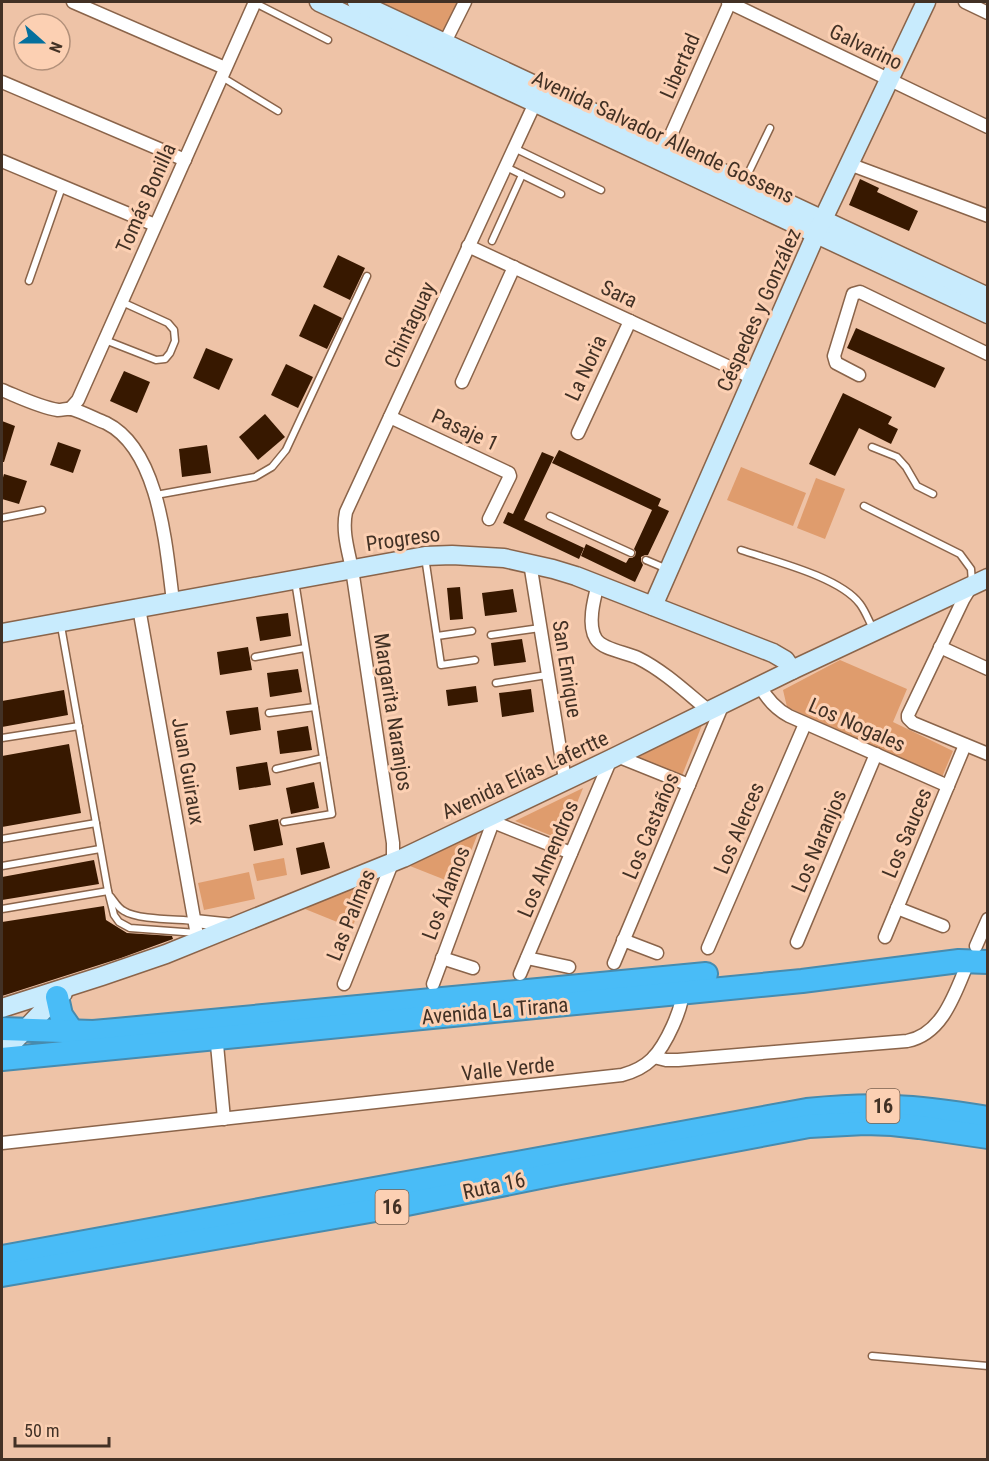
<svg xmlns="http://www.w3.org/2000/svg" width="989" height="1461" font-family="'Roboto Condensed',sans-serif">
<rect width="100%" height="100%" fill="#eec3a7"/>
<!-- green -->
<g fill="#df9c6d">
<polygon points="378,2 460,2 444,33"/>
<polygon points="741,467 806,493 793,526 727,500"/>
<polygon points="816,478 845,489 825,539 797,528"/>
<polygon points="840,660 907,689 893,722 953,751 942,777 787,707 783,690"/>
<polygon points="702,725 681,778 634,759"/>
<polygon points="583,788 562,840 515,821"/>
<polygon points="478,833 458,885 410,866"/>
<polygon points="284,858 287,875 257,881 253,864"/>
<polygon points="249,872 255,899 204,910 198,883"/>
<polygon points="373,876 352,928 305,909"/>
</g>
<!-- building -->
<g fill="#371800">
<polygon points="860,179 879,188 877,192 918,211 909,231 849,205"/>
<polygon points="338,255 365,268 350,300 323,287"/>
<polygon points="314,304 342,318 327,349 299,336"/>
<polygon points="856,328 945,368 935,388 847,348"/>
<polygon points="206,348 233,359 219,390 193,378"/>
<polygon points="286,364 313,377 298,408 271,395"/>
<polygon points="124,371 150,382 137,413 110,401"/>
<polygon points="843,393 892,417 888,424 898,429 891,444 859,428 835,476 809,464"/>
<polygon points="265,414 285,437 258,460 239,437"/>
<polygon points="2,421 15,426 4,462 2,462"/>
<polygon points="58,442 81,450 73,473 50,465"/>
<polygon points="207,445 211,473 182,477 179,449"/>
<polygon points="559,450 661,499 658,506 669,511 648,555 645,555 641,557 641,561 643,565 635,582 581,556 586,544 626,563 629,558 632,558 635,556 636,552 634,549 652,510 552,463"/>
<polygon points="542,452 554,457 524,520 584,548 579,559 503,523 508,512 513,514"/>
<polygon points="4,474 27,481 19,504 2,499 2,481"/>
<polygon points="460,587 463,619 450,620 447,588"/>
<polygon points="513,589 517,612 485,616 482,593"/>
<polygon points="288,613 291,636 260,641 256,617"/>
<polygon points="522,639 526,662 494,666 491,643"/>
<polygon points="248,647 252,670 220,675 217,652"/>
<polygon points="298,669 302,692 270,697 267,673"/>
<polygon points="476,686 478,702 448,706 446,690"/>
<polygon points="531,689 534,712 502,717 499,693"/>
<polygon points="64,690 68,715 2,727 2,701"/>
<polygon points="258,707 261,730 230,735 226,711"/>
<polygon points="308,726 312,750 280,754 277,731"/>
<polygon points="69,744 81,813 2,827 2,756"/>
<polygon points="267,762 271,785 239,790 236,767"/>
<polygon points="314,782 319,808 291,814 286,788"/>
<polygon points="278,819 283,845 254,851 249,825"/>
<polygon points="324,842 330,868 301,875 296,848"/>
<polygon points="94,860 99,884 2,900 2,877"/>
<polygon points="104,906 106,920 127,933 172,936 173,939 121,958 2,996 2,922"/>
</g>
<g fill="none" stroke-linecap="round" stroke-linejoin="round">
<!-- lane casing -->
<g stroke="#8a644a" stroke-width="9">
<g id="lane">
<polyline points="255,3 328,40"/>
<polyline points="222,77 278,111"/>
<polyline points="514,148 601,190"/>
<polyline points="506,167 561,194"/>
<polyline points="744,182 770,128"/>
<polyline points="492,241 522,175"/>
<polyline points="29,281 62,187"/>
<polyline points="105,340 156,360 165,359 170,353 175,341 174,330 168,323 122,302"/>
<polyline points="872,447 897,457 906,467 917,486 933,494"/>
<polyline points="156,495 255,477 272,467 286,450 367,276"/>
<polyline points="864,506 960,554 971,569 972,583"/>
<polyline points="550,516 631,553"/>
<polyline points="2,518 42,510"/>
<path d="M741 550C774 561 840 577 860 604 866 612 869 622 874 630"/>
<polyline points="425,557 441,665 475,660"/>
<polyline points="646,560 667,569"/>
<polyline points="61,626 108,891 114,915 119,922 130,928 197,933"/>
<polyline points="491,635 540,628"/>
<polyline points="437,636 472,631"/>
<polyline points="255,657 305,648"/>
<polyline points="496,683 547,675"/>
<polyline points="269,713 315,707"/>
<polyline points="2,738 79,726"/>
<polyline points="276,769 323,758"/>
<polyline points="284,822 332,814 295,581"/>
<polyline points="2,839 96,823"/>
<polyline points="2,866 100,849"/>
<path d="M111 897C115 902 118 908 124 911 138 920 177 919 195 921"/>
<polyline points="2,909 108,891"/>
<polyline points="872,1356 988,1366"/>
</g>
</g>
<!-- street casing -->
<g stroke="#8a644a" stroke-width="15">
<g id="street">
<polyline points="73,2 225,68"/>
<polyline points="728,2 988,127"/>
<polyline points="965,2 988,13"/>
<polyline points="445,42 465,2"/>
<polyline points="2,82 185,160"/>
<polyline points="666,146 730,2"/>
<polyline points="2,161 155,225"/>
<polyline points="849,164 988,216"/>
<polyline points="468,246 753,378"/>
<polyline points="859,375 836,363 834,356 853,294 860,292 988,354"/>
<polyline points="462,382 514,267"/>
<path d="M2 390C19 397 39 407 58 410 63 410 67 408 72 409 82 412 96 419 106 423 160 450 166 548 173 601"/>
<polyline points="70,409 78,400 255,2"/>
<polyline points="390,417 509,473 510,476 489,519"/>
<polyline points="578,433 630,321"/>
<polyline points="530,563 565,780"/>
<path d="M598 584C594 599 587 625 596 639 603 650 626 652 638 658 664 671 686 692 709 711"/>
<polyline points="972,585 963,600 908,715 908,718 913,723 988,754"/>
<polyline points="139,608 198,941"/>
<polyline points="940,647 988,669"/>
<path d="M760 686C767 699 776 709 789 716L948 786"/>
<polyline points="617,756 689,785"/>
<polyline points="493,822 571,853"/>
<polyline points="897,908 943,926"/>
<polyline points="195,921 233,925"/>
<polyline points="885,937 965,745"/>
<polyline points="623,940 657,953"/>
<polyline points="797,942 876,754"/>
<polyline points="976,946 988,919"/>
<polyline points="708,948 805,724"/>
<polyline points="442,958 473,968"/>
<polyline points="527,958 569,967"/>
<polyline points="614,963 723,704"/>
<polyline points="520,974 611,759"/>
<path d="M344 984 393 861V843L352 569C348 550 342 531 346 512L535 103"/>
<polyline points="433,984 493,822 490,816"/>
<polyline points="216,1034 224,1119"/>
<path d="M654 1057 666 1060H678L907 1041C944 1034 956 990 969 960"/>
<path d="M2 1143 622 1075C633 1072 644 1067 652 1059 666 1045 683 1008 683 989"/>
</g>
</g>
<!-- secondary casing -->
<g stroke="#8a644a" stroke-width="21">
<g id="secondary">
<polyline points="319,2 988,314"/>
<polyline points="357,2 988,297"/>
<polyline points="653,606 816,234 926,2"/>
<polyline points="2,633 425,556 452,555 504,558 553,569 576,576 773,653 785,660 792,670"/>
<polyline points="2,1008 102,976 166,954 403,858 611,759 792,670 988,578"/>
<path d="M2 1052C24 1034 40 1010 63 993"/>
</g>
</g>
<!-- highway casing -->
<g stroke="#478bae" stroke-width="26">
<g id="highway">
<polyline points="57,997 61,1015 72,1031"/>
<polyline points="2,1029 93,1032 116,1030 706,974"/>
<polyline points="2,1059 802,981 959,961 988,962"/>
<path d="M2 1257 807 1110C837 1107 866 1105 895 1107 926 1108 957 1113 988 1118"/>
<polyline points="2,1275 387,1208 560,1173 809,1126 865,1123 892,1124 919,1127 988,1137"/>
</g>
</g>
<!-- lane -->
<use href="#lane" stroke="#fff" stroke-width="6"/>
<!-- street -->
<use href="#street" stroke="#fff" stroke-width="12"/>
<!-- secondary -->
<use href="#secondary" stroke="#c8ebfd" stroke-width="18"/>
<!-- highway -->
<use href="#highway" stroke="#49bcf7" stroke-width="22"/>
</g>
<g text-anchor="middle" stroke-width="6" stroke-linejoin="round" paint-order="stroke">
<!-- shield labels -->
<g fill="#fcd0b3" stroke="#7a6150" stroke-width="1.5">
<rect x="866.5" y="1089" width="33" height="34" rx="4.5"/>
<rect x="375.5" y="1190" width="33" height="34" rx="4.5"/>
</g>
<g font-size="20" font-weight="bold" fill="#423125">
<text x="883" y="1113">16</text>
<text x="392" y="1214">16</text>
</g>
<!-- street labels -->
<g font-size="21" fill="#423125" stroke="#fcd0b3">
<text transform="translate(866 47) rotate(26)" y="7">Galvarino</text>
<text transform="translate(680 66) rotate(-66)" y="7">Libertad</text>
<text transform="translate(663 137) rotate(25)" y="7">Avenida Salvador Allende Gossens</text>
<text transform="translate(146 198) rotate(-66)" y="7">Tomás Bonilla</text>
<text transform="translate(619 294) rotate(25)" y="7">Sara</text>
<text transform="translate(759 310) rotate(-66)" y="7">Céspedes y González</text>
<text transform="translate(410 325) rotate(-65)" y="7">Chintaguay</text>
<text transform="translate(586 368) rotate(-65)" y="7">La Noria</text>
<text transform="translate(465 430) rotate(25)" y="7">Pasaje 1</text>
<text transform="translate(403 539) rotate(-8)" y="7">Progreso</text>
<text transform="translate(567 669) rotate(81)" y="7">San Enrique</text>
<text transform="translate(393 712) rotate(81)" y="7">Margarita Naranjos</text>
<text transform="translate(857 725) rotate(24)" y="7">Los Nogales</text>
<text transform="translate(188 771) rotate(80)" y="7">Juan Guiraux</text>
<text transform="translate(525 775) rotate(-25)" y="7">Avenida Elías Lafertte</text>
<text transform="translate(651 826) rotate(-67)" y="7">Los Castaños</text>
<text transform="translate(739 828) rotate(-67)" y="7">Los Alerces</text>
<text transform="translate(907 833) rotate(-67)" y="7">Los Sauces</text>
<text transform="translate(819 841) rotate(-67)" y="7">Los Naranjos</text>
<text transform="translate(548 859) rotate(-67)" y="7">Los Almendros</text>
<text transform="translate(446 893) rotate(-69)" y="7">Los Álamos</text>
<text transform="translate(351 915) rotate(-68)" y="7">Las Palmas</text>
<text transform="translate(495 1011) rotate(-5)" y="7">Avenida La Tirana</text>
<text transform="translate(508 1069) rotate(-6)" y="7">Valle Verde</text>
<text transform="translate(494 1186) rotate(-12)" y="7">Ruta 16</text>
</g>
</g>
<!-- border -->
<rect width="989" height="1461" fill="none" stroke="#423125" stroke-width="6"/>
<!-- north arrow -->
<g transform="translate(42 42) rotate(111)"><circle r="28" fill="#fcd0b3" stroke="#b2907a" stroke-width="1.5"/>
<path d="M0-4.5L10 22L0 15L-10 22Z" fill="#06709d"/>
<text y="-9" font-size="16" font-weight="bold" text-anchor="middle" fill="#423125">N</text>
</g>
<!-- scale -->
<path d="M15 1437v9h94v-9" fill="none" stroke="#423125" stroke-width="3"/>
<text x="24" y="1437" font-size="18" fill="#423125" stroke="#fcd0b3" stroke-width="4.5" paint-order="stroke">50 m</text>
</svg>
